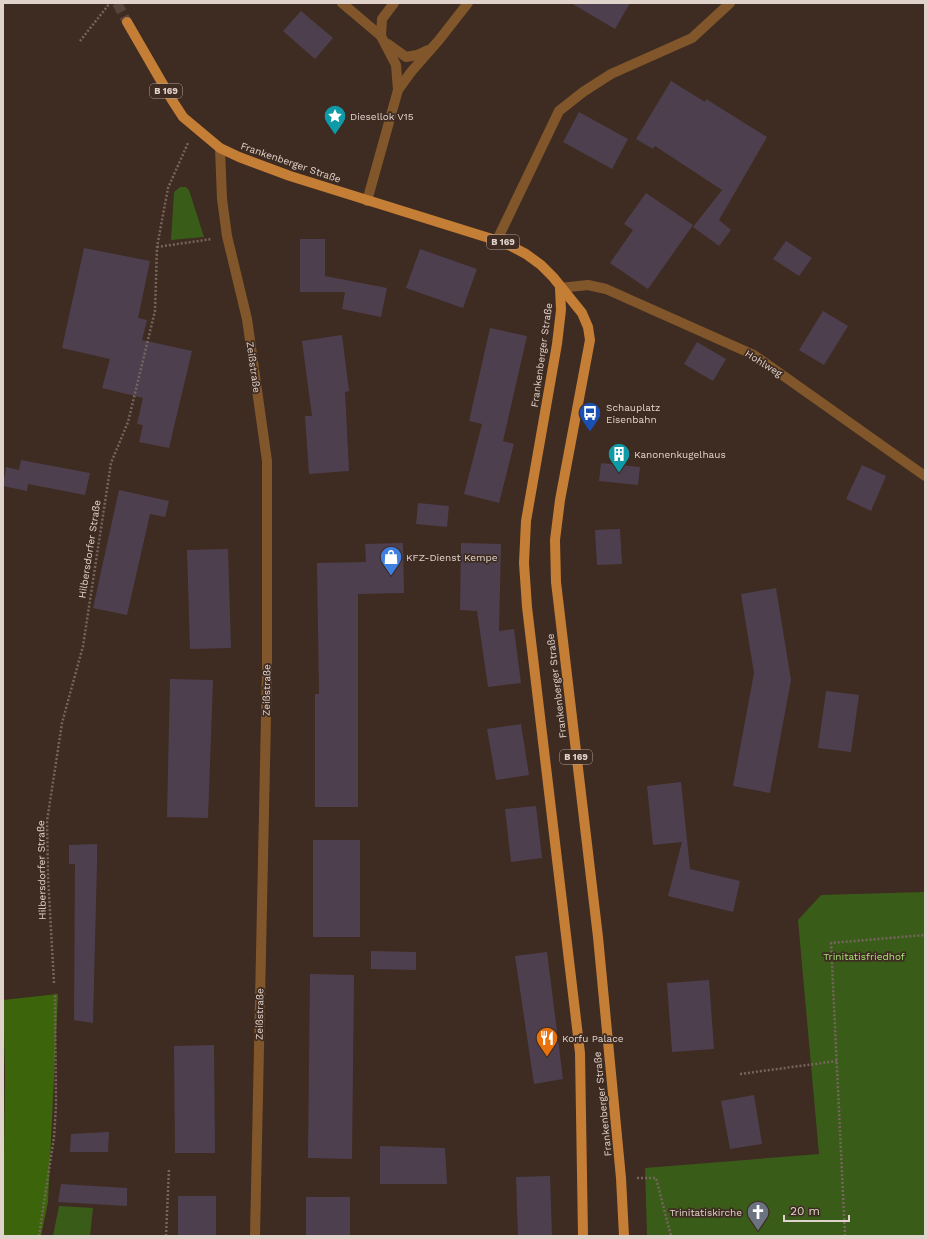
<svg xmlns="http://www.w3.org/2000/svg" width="928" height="1239" font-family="'Work Sans',sans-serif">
<rect width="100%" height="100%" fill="#3e2b21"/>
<!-- green -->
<g fill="#3a5c19">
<polygon points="180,187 186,187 189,190 204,237 171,240 174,192"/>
<polygon points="925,892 925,1236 647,1236 645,1168 819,1154 798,920 821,895"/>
<polygon points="59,1206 93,1208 90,1236 53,1236"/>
</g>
<!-- forest -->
<polygon fill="#3c650b" points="58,994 48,1202 41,1236 3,1236 5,1071 3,1000"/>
<!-- building -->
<g fill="#4e3f4f">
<polygon points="571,3 630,3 615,29"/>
<polygon points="301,11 333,38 315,59 283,31"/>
<polygon points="671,81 705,102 706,99 767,137 719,220 731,230 719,246 693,227 722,190 655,146 653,149 636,139"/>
<polygon points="579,112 628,139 612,169 563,142"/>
<polygon points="646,193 693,225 648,289 610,263 633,230 624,224"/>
<polygon points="300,239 325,239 325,276 387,288 381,317 342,309 345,292 300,292"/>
<polygon points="786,241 812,258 799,276 773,259"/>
<polygon points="84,248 150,261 138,318 147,320 142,340 192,351 169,448 139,442 143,425 137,424 143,398 102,388 110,359 62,348"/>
<polygon points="420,249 477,269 463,308 406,288"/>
<polygon points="823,311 848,326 824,365 799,350"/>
<polygon points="490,328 527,336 503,441 514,444 499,503 464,494 482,424 469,421"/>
<polygon points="342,335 349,391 345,392 349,471 309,474 305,416 312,416 302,341"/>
<polygon points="697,342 726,359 713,381 684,364"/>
<polygon points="21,460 90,473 85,495 28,484 27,491 3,486 6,467 19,470"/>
<polygon points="601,463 640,467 638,485 599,481"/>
<polygon points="862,465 886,476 871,511 846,499"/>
<polygon points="119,490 169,501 165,517 150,514 127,615 93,608"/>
<polygon points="418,503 449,506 447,527 416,524"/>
<polygon points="620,529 622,564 597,565 595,530"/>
<polygon points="403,543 404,593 358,594 358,807 315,807 315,694 319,694 317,563 366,562 365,544"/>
<polygon points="461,543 501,544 499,631 514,629 521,683 488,687 477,611 460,610"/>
<polygon points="228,549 231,648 190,649 187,550"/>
<polygon points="776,588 791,680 770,793 733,786 754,673 741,594"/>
<polygon points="170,679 213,680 208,818 167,817"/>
<polygon points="826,691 859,695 851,752 818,748"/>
<polygon points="521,724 529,775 496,780 487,729"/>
<polygon points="681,782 690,869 740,881 733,912 668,896 682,842 653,845 647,786"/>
<polygon points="536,806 542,858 511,862 505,809"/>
<rect x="313" y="840" width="47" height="97"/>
<polygon points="97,844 97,863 93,1023 74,1020 75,864 69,864 69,845"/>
<polygon points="371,951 416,952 416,970 371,969"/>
<polygon points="547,952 563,1079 534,1084 515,956"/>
<polygon points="310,974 354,975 352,1159 308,1158"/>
<polygon points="709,980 714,1049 672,1052 667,983"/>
<polygon points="214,1045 215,1153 175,1153 174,1046"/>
<polygon points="754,1095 762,1144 730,1149 721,1101"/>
<polygon points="109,1132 108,1152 70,1152 71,1134"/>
<polygon points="380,1146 445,1148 447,1184 380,1184"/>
<polygon points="550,1176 552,1236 518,1236 516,1177"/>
<polygon points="61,1184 127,1188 127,1206 58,1202"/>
<rect x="178" y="1196" width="38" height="40"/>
<rect x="306" y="1197" width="44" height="39"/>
</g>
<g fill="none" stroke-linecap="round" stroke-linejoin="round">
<!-- major-tunnel -->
<polyline stroke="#56443b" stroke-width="10" stroke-dasharray="10 5" stroke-linecap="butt" points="117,3 127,22"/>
<!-- path -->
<g stroke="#76655c" stroke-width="2.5" stroke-dasharray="2 2" stroke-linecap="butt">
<polyline points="80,41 110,3"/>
<polyline points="157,247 212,239"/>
<polyline points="54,983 48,876 47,821 55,769 62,723 83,646 111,463 128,422 155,311 157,247 168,188 188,143"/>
<polyline points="740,1074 837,1061"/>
<polyline points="637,1178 656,1178 671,1236"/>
<polyline points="39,1236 54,1137 56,1106 55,993"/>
<polyline points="166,1236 169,1169"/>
<polyline points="845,1236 831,943 925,935"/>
</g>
<!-- minor -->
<g stroke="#81562b" stroke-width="10">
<polyline points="342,3 381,36"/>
<polyline points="394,3 382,19 381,36 396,65 398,90"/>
<polyline points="388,44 406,57 417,55 428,50"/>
<polyline points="220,148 222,199 227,236 247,319 267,461 267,670 255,1236"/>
<polyline points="367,201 398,90 411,72 439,40 468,3"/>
<polyline points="497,240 559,111 583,92 611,74 692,38 730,3"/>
<polyline points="560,288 588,285 606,289 754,355 925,476"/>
</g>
<!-- major -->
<g stroke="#c57e35" stroke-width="10">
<polyline points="127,22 172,100 183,117 220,148 239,157 290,176 505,243 526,254 541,265 553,277 582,313 588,327 590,340 560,500 555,540 556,582 598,937 621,1178 624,1236"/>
<polyline points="560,288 561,310 557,344 526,521 524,563 527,607 580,1053 583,1236"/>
</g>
</g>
<!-- icons -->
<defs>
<g id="sight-pin" transform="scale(1.15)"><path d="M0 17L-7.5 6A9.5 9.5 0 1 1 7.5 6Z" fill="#0f9aa8" stroke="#3e2b21"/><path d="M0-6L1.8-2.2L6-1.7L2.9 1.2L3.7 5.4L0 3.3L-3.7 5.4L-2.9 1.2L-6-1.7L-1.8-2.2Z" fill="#fff"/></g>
<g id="bus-pin" transform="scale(1.15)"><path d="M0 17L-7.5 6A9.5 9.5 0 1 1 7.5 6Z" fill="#1a4fb4" stroke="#3e2b21"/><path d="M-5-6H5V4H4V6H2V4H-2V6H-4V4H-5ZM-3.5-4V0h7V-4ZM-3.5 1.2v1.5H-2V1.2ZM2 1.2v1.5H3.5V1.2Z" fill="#fff"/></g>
<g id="building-pin" transform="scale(1.15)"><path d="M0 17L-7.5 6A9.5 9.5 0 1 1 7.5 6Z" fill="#0f9aa8" stroke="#3e2b21"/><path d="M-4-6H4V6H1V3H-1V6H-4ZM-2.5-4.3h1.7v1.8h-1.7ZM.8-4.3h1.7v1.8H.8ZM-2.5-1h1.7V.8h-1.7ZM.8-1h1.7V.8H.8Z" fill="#fff"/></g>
<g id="shop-pin" transform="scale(1.15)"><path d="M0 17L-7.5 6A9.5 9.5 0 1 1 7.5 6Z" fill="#3f7fe0" stroke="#3e2b21"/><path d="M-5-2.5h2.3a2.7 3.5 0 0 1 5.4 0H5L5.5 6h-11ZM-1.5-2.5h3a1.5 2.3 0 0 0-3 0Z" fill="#fff"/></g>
<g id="restaurant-pin" transform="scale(1.15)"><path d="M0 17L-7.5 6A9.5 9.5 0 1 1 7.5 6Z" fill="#e8710a" stroke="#3e2b21"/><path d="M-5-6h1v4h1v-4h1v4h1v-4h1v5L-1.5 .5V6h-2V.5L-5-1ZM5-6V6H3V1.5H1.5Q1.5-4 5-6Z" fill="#fff"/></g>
<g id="church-pin" transform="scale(1.15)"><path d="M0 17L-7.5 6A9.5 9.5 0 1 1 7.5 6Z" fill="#6b7280" stroke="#3e2b21"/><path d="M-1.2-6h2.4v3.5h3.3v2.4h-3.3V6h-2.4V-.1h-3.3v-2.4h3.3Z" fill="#fff"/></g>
</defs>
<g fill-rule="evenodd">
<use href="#sight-pin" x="335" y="116"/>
<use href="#bus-pin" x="590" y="413"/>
<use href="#building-pin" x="619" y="454"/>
<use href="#shop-pin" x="391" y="557"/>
<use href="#restaurant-pin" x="547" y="1038"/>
<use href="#church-pin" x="758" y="1212"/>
</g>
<g text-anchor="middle" stroke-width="3.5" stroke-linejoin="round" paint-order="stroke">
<!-- shield labels -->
<g fill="#3e2b21" stroke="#afa199" stroke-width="1">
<rect x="150" y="84" width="32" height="14" rx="3"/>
<rect x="487" y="235" width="32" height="14" rx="3"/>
<rect x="560" y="750" width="32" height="14" rx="3"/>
</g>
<g font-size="9" font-weight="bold" fill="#e0d3cc">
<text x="166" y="94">B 169</text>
<text x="503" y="245">B 169</text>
<text x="576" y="760">B 169</text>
</g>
<!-- poi labels -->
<g font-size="10" fill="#e0d3cc" stroke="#3e2b21" text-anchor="start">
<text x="350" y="120">Diesellok V15</text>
<text x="606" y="411">Schauplatz<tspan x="606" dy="12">Eisenbahn</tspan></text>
<text x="634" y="458">Kanonenkugelhaus</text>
<text x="406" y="561">KFZ-Dienst Kempe</text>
<text x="562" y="1042">Korfu Palace</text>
<text x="742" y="1216" text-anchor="end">Trinitatiskirche</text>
</g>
<!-- street labels -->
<g font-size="10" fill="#e0d3cc" stroke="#3e2b21">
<text transform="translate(291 162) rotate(19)" y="4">Frankenberger Straße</text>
<text transform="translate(541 355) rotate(-82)" y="4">Frankenberger Straße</text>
<text transform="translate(764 363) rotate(32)" y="4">Hohlweg</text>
<text transform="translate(254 367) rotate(82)" y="4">Zeißstraße</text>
<text transform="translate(89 549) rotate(-81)" y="4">Hilbersdorfer Straße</text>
<text transform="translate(556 686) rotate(-97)" y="4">Frankenberger Straße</text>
<text transform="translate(266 690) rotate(-89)" y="4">Zeißstraße</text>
<text transform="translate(41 870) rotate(-91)" y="4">Hilbersdorfer Straße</text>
<text transform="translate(259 1014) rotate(-89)" y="4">Zeißstraße</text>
<text transform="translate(602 1104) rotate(-96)" y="4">Frankenberger Straße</text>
</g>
<!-- park labels -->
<g font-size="10" fill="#a7e275" stroke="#3e2b21">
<text x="864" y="960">Trinitatisfriedhof</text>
</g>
</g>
<!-- border -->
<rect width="928" height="1239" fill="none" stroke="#e0d3cc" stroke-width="8"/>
<!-- scale -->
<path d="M784 1215v6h65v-6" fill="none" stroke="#e0d3cc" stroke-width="2"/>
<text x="790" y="1215" font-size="12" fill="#e0d3cc" stroke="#3e2b21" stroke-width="3" paint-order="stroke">20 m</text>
</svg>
